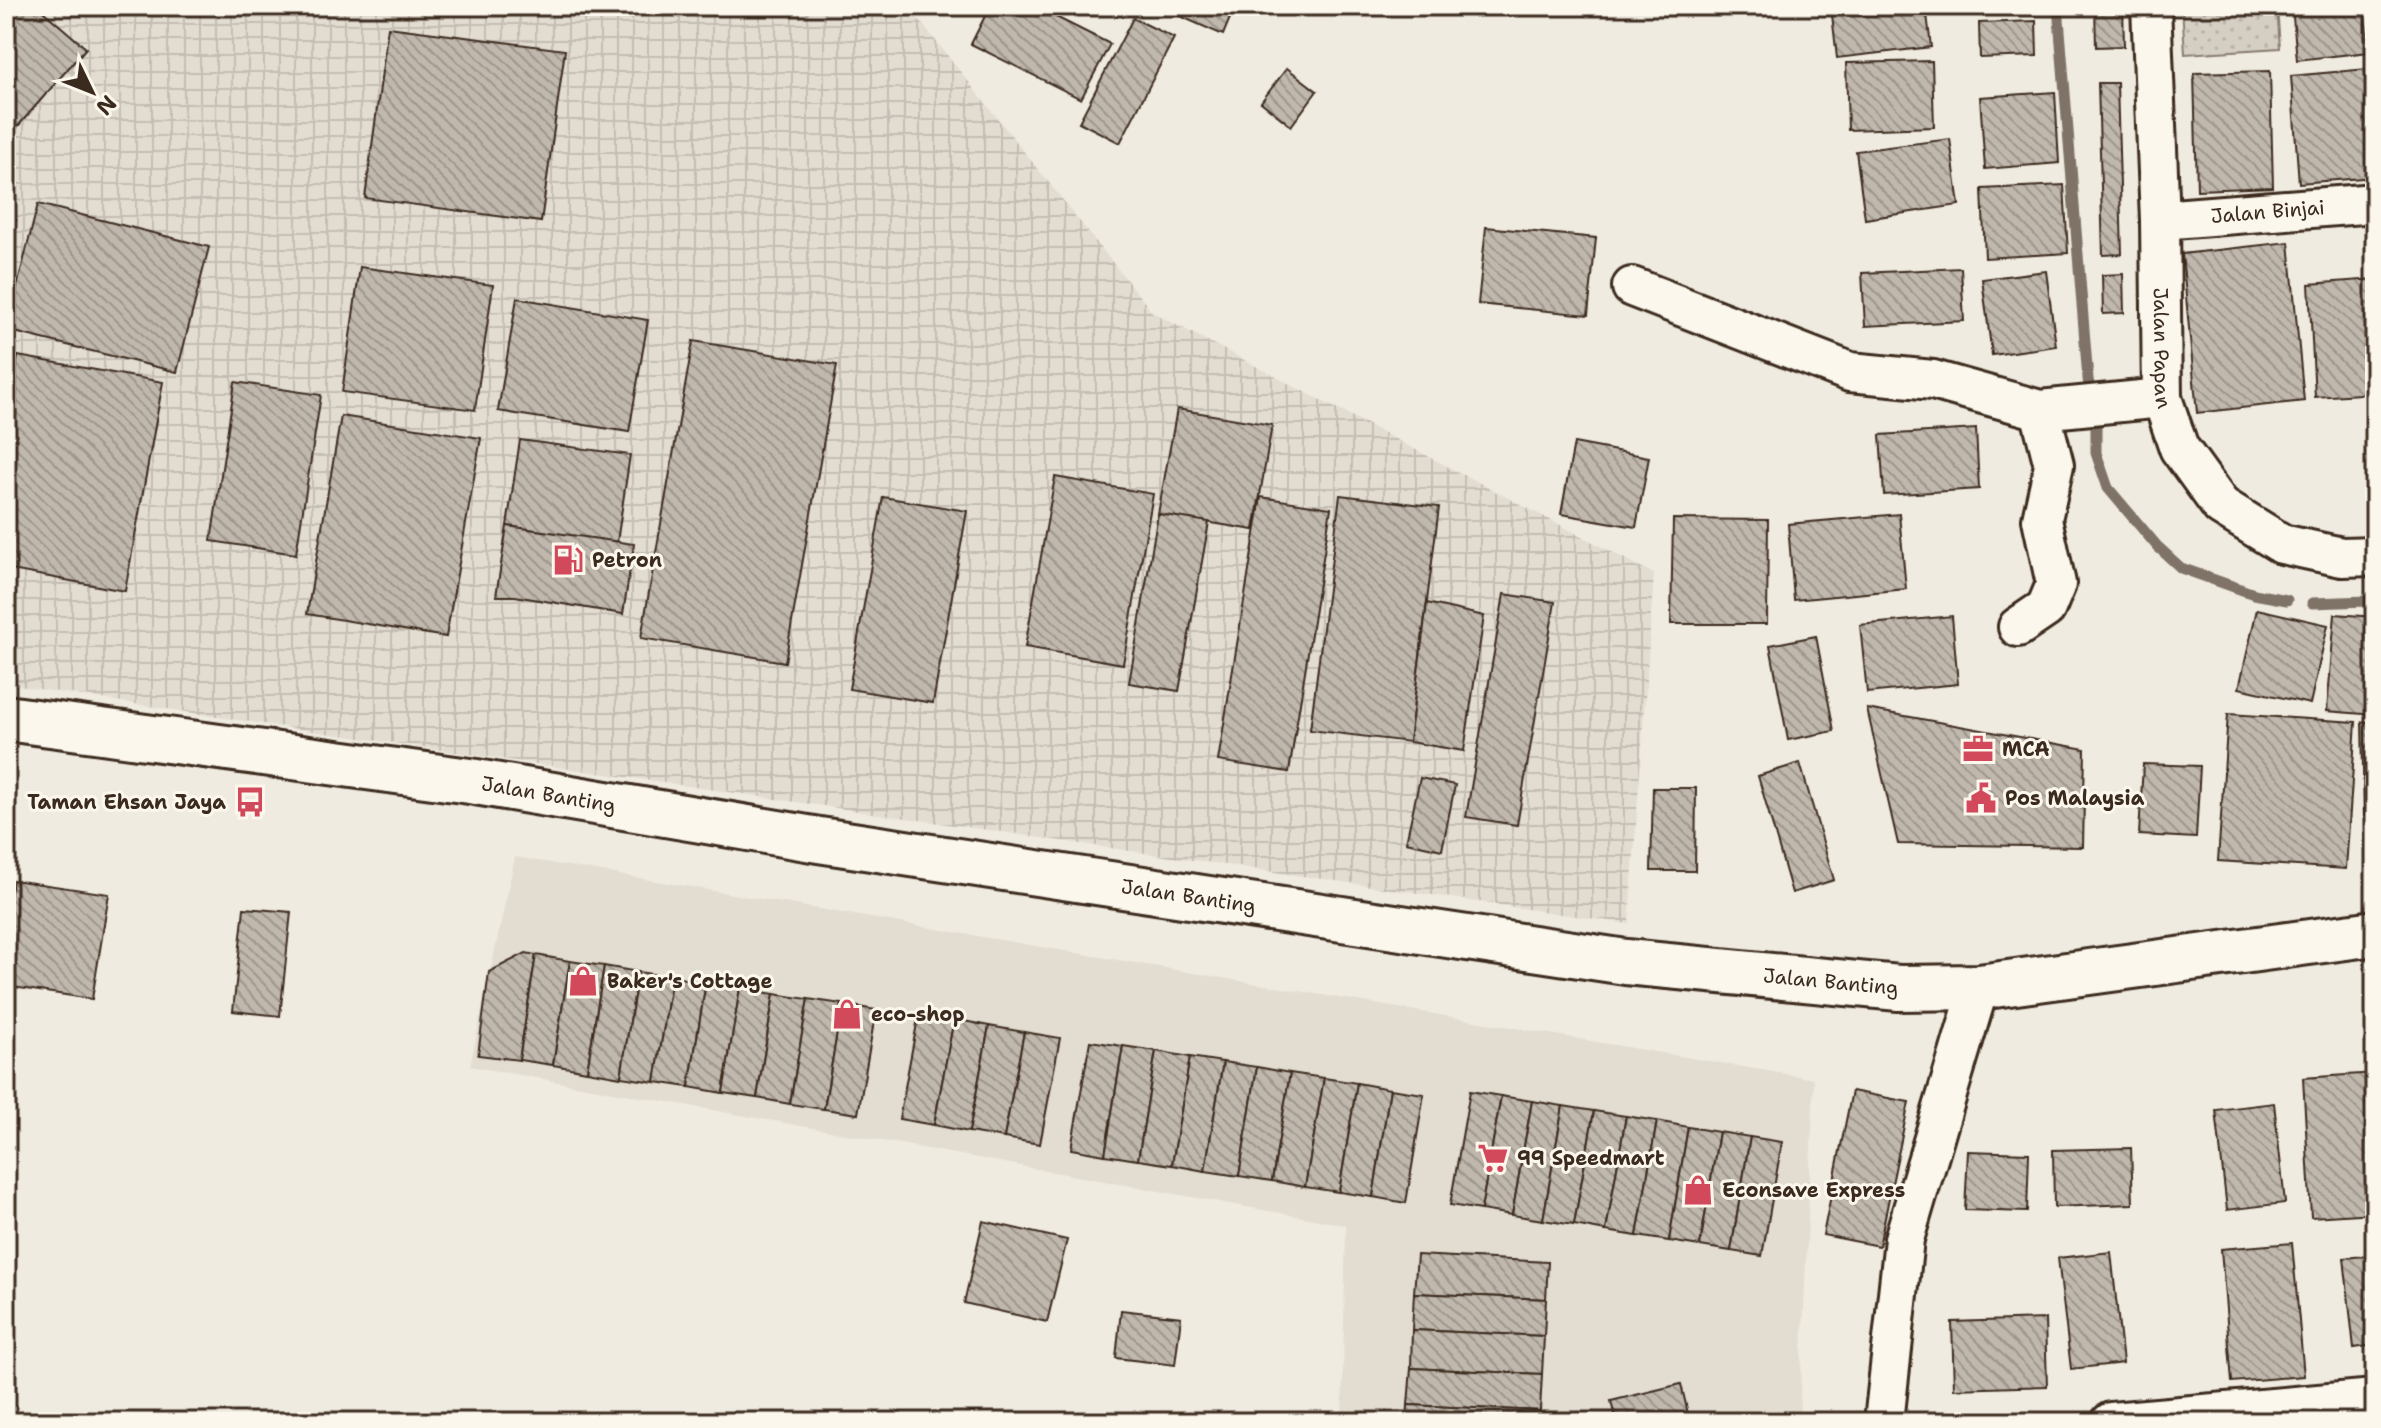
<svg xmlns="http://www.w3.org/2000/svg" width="2381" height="1428" font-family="'Shantell Sans',sans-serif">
<defs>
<pattern id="industrial-grid" width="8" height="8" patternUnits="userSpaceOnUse" patternTransform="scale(2)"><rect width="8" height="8" fill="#e2dcd1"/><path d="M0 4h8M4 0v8" fill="none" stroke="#c3bdb3"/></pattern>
<pattern id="grass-dots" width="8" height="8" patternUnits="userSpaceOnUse" patternTransform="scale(2)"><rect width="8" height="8" fill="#d5cec3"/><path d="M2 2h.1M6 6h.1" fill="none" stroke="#b8b1a7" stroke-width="1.8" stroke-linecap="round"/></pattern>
<pattern id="building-back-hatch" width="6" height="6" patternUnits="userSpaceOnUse" patternTransform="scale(2)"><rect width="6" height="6" fill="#c0b8ad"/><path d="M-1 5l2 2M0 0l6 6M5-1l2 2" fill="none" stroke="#9d968c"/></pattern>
</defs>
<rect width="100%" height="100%" fill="#f0ebe0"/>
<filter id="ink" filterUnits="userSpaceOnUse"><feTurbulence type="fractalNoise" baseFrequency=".0125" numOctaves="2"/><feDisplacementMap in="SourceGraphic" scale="16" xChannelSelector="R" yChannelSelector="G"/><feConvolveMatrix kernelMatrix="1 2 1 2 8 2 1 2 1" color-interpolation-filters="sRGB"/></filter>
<g filter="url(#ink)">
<!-- built -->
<polygon fill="#e2dcd1" points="515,857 1814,1079 1799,1422 1342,1422 1346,1225 470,1066"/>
<!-- industrial -->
<polygon fill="url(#industrial-grid)" points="6,6 908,6 1152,312 1654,574 1629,924 257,723 6,684"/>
<!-- grass -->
<polygon fill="url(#grass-dots)" stroke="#887c70" stroke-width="2" points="2182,6 2277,6 2280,48 2185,54"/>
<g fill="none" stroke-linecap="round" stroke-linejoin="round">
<!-- stream -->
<g stroke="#7f7367" stroke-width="11">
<polyline points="2058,6 2088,379 2096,426 2096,453 2108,488 2157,546 2181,568 2254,594 2287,600"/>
<polyline points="2312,603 2368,601"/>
</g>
</g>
<!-- building -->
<g fill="url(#building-back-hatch)" stroke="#3b2a1e" stroke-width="2">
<polygon points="6,6 37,6 86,48 6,140"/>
<polygon points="990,6 1034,6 1110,44 1081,99 971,44"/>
<polygon points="1157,6 1235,6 1223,35"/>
<polygon points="1831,6 1926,6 1931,47 1837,58"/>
<polygon points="2095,6 2123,6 2124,46 2096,47"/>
<polygon points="2292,6 2364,6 2369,52 2297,60"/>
<polygon points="1133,18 1174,38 1120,143 1079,122"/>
<polygon points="2036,21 2037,56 1980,58 1979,23"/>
<polygon points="388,27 565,50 541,222 365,198"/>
<polygon points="1932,61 1934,127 1848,130 1846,63"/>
<polygon points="1287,68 1317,91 1291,126 1261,102"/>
<polygon points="2367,69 2375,177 2299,183 2291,76"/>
<polygon points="2270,71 2273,187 2197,190 2194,73"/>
<polygon points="2098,83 2117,83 2122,254 2103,255"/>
<polygon points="2055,92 2059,163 1985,169 1980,97"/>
<polygon points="1950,139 1959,205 1865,219 1856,151"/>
<polygon points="2064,185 2068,253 1985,258 1982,189"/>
<polygon points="38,204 209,247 177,372 6,330"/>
<polygon points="6,211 16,220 6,232"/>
<polygon points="1486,227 1596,238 1588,315 1478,304"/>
<polygon points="2289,242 2304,401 2197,413 2182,254"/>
<polygon points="360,267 493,285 475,410 342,392"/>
<polygon points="1961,268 1964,321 1865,326 1862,273"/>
<polygon points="2046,271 2056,346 1992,355 1982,279"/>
<polygon points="2123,274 2124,313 2103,314 2102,275"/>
<polygon points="2375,279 2375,393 2315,397 2309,284"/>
<polygon points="517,298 648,320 629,432 498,411"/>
<polygon points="693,341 837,365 785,662 641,638"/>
<polygon points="18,356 163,382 125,591 6,569 6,422"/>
<polygon points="235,382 321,395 296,554 211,541"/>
<polygon points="1177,409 1272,425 1254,530 1158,514"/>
<polygon points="341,416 481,438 446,637 307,614"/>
<polygon points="1976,429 1979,489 1884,495 1880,435"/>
<polygon points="520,440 630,455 617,542 507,526"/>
<polygon points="1574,443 1649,457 1636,527 1561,514"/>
<polygon points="1055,477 1153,494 1123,664 1025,647"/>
<polygon points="1340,495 1439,507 1409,742 1310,730"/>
<polygon points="883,497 967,511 933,703 849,689"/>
<polygon points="1261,497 1331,508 1289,772 1218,761"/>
<polygon points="1158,514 1209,522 1179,691 1129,683"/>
<polygon points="1899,514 1906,589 1794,600 1788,524"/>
<polygon points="1673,519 1768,520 1767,624 1671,624"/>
<polygon points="507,526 634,544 623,614 515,596 496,596"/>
<polygon points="1504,594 1555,602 1517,825 1466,817"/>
<polygon points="1427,603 1484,616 1464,751 1409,742"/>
<polygon points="2257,609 2328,625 2310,704 2239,688"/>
<polygon points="2335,614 2375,617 2375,715 2327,711"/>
<polygon points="1952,616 1958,684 1867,693 1860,625"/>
<polygon points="1816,636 1834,731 1788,740 1770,645"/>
<polygon points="1867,709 2085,749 2083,847 1898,844"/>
<polygon points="2228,714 2356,722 2346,869 2218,861"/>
<polygon points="2362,722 2375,722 2375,816 2364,816"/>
<polygon points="1800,763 1834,880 1792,893 1758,776"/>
<polygon points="2143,764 2200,766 2196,838 2139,835"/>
<polygon points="1420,778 1455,785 1442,850 1406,842"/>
<polygon points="1653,788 1696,788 1695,871 1651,871"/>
<polygon points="13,880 109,894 92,999 6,986 6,921"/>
<polygon points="244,908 291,912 280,1016 233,1011"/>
<polygon points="526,953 536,955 519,1060 478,1055 489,972"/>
<polygon points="536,955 570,961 553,1065 519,1060"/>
<polygon points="570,961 604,966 587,1071 553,1065"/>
<polygon points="604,966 638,972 621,1077 587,1071"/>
<polygon points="638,972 672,977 655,1082 621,1077"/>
<polygon points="672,977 706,982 689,1087 655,1082"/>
<polygon points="706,982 740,988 723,1093 689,1087"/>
<polygon points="740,988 774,994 757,1098 723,1093"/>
<polygon points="774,994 808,999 790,1104 757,1098"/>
<polygon points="808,999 842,1004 824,1109 790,1104"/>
<polygon points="842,1004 876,1010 858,1114 824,1109"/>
<polygon points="919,1013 954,1019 934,1125 899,1119"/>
<polygon points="954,1019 989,1026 969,1132 934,1125"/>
<polygon points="989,1026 1024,1032 1004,1138 969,1132"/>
<polygon points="1024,1032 1060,1038 1040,1144 1004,1138"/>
<polygon points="1090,1041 1123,1046 1105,1155 1071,1149"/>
<polygon points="1123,1046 1156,1051 1138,1160 1105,1155"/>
<polygon points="1156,1051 1190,1057 1172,1165 1138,1160"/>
<polygon points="1190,1057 1223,1062 1205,1171 1172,1165"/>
<polygon points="1223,1062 1257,1067 1239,1176 1205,1171"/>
<polygon points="1257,1067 1290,1073 1272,1181 1239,1176"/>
<polygon points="1290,1073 1324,1078 1305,1187 1272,1181"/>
<polygon points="2375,1073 2375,1213 2311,1217 2303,1078"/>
<polygon points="1324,1078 1357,1083 1339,1192 1305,1187"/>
<polygon points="1357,1083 1390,1089 1373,1197 1339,1192"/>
<polygon points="1390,1089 1424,1094 1406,1203 1373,1197"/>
<polygon points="1470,1091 1501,1096 1481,1210 1450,1205"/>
<polygon points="1852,1091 1909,1102 1879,1246 1823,1235"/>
<polygon points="1501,1096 1532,1101 1512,1215 1481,1210"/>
<polygon points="1532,1101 1563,1106 1543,1220 1512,1215"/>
<polygon points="2274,1103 2285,1203 2227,1210 2216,1110"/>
<polygon points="1563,1106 1594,1111 1574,1225 1543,1220"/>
<polygon points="1594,1111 1626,1116 1606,1231 1574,1225"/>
<polygon points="1626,1116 1657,1121 1637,1236 1606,1231"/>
<polygon points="1657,1121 1688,1127 1669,1241 1637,1236"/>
<polygon points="1688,1127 1719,1132 1700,1246 1669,1241"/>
<polygon points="1719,1132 1750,1137 1731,1251 1700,1246"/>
<polygon points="1750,1137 1782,1142 1762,1256 1731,1251"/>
<polygon points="2131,1148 2133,1204 2054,1207 2053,1150"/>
<polygon points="1968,1151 2029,1153 2027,1212 1965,1210"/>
<polygon points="983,1221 1067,1240 1047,1322 964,1303"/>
<polygon points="2292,1243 2304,1376 2232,1382 2221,1249"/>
<polygon points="2111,1252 2123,1363 2071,1369 2058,1258"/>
<polygon points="1417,1255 1548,1262 1546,1299 1414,1293"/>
<polygon points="2375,1255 2375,1345 2354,1348 2344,1258"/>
<polygon points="1414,1293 1546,1299 1544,1336 1412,1330"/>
<polygon points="1121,1310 1181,1317 1175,1365 1116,1358"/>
<polygon points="2045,1319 2047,1386 1954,1389 1952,1322"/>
<polygon points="1412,1330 1544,1336 1542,1374 1411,1368"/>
<polygon points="1411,1368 1542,1374 1540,1411 1408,1405"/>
<polygon points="1681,1384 1690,1422 1616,1422 1611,1401"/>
<polygon points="1408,1405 1540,1411 1539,1422 1407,1422"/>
</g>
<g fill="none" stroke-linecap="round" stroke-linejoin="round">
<!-- minor casing -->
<g stroke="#3b2a1e" stroke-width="44">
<g id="minor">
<path id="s1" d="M2151 6 2160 220 2162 398 2179 448 2221 506 2282 544 2342 557 2375 556"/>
<path id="s2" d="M2160 220 2375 203"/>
<polyline points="1632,287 1850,372 1933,380 2040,410 2162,398"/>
<polyline points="2018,627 2046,608 2056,584 2042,519 2054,465 2040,410"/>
<polyline points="1884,1422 1904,1239 1979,987"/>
<polyline points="2111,1422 2375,1399"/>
</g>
</g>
<!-- major casing -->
<g stroke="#3b2a1e" stroke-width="50">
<g id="major">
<path id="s3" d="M6 718 470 781 819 840 1626 962 1899 988 1979 987 2375 933"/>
</g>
</g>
<!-- minor -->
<use href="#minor" stroke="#fbf7ec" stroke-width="38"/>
<!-- major -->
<use href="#major" stroke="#fbf7ec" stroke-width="44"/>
</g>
</g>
<!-- icons -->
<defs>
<g id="fuel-bare" transform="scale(2.4)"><path d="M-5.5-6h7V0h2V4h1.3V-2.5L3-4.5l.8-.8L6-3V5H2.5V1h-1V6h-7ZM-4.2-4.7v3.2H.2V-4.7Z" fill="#d1495b" stroke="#fbf7ec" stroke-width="2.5" paint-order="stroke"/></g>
<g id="office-bare" transform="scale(2.4)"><path d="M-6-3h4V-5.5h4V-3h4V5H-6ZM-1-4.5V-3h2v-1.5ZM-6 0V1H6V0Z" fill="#d1495b" stroke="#fbf7ec" stroke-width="2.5" paint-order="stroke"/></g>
<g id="civic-bare" transform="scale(2.4)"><path d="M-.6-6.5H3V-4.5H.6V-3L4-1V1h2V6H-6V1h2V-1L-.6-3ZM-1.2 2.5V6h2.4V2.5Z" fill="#d1495b" stroke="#fbf7ec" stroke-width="2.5" paint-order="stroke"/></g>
<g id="bus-bare" transform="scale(2.4)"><path d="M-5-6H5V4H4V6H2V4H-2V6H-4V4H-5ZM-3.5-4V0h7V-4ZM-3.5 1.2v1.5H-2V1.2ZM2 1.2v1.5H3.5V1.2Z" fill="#d1495b" stroke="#fbf7ec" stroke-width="2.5" paint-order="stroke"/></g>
<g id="shop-bare" transform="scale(2.4)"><path d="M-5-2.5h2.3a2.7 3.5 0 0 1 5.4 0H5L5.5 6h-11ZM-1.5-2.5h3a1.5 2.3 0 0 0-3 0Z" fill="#d1495b" stroke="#fbf7ec" stroke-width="2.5" paint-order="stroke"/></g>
<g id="supermarket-bare" transform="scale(2.4)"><path d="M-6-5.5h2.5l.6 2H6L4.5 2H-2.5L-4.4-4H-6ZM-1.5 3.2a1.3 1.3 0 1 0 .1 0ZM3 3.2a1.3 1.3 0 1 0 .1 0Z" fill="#d1495b" stroke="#fbf7ec" stroke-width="2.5" paint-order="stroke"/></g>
</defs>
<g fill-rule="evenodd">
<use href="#fuel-bare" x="568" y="560"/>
<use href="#office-bare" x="1978" y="749"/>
<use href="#civic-bare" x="1981" y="798"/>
<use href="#bus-bare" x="250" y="802"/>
<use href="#shop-bare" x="583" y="981"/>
<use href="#shop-bare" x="847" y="1014"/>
<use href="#supermarket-bare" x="1493" y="1158"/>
<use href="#shop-bare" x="1698" y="1190"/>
</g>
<g text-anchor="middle" stroke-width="6" stroke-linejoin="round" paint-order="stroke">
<!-- street labels -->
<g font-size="20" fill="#3b2a1e" stroke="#fbf7ec">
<text dy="7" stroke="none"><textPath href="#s2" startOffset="108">Jalan Binjai</textPath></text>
<text dy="7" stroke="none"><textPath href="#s1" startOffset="342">Jalan Papan</textPath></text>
<text dy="7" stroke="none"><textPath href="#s3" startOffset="548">Jalan Banting</textPath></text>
<text dy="7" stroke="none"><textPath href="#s3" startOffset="1196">Jalan Banting</textPath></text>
<text dy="7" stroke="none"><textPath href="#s3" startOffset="1844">Jalan Banting</textPath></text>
</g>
<!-- poi labels -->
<g font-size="20" font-weight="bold" fill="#3b2a1e" stroke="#fbf7ec" text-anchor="start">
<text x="592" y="567">Petron</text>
<text x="2002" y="756">MCA</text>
<text x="2005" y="805">Pos Malaysia</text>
<text x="226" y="809" text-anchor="end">Taman Ehsan Jaya</text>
<text x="607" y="988">Baker's Cottage</text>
<text x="871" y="1021">eco-shop</text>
<text x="1517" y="1165">99 Speedmart</text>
<text x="1722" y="1197">Econsave Express</text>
</g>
</g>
<!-- margin -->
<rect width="2381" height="1428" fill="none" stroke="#fbf7ec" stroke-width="32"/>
<rect x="16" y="16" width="2349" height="1396" fill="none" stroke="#3b2a1e" stroke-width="3" filter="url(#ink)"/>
<!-- north arrow -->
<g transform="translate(92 92) rotate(133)" stroke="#fbf7ec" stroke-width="6" paint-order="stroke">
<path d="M0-6L14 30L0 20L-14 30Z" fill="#3b2a1e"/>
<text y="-12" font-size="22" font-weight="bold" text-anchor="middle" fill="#3b2a1e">N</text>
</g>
</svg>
